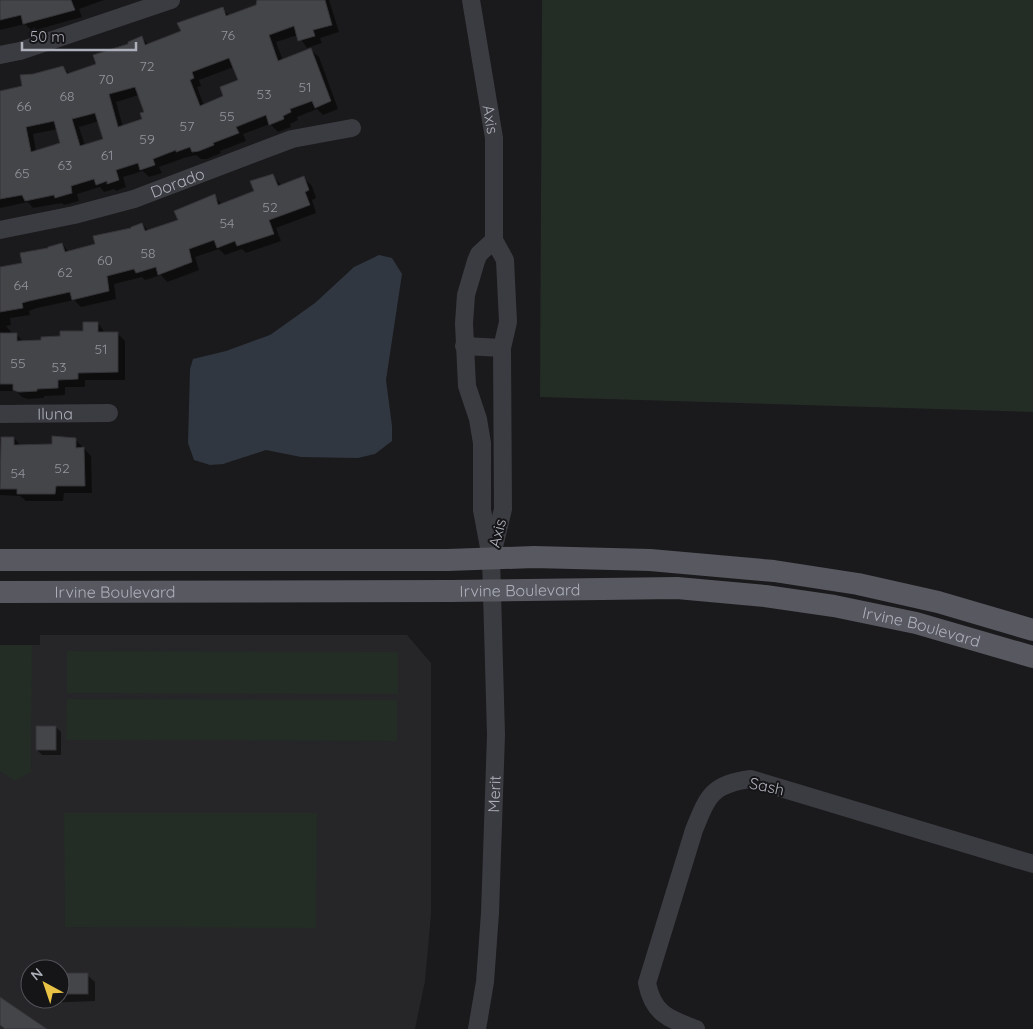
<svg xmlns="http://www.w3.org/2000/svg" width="1033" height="1029" font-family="Quicksand,sans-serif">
<rect width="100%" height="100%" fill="#1a1a1c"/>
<!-- built -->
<path fill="#262629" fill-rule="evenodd" d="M40 635H407L431 663V914L425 981 415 1029H0V645H40ZM30 969H60V999H30Z"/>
<!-- green -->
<g fill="#242c26">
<polygon points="542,0 1033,0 1033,412 540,397"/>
<polygon points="0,645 32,645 31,772 15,781 0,771"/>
<polygon points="67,651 398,652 398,694 67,693"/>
<polygon points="67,699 397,700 397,741 66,740"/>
<polygon points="64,813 317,813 316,928 65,927"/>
</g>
<!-- water -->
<polygon fill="#303740" points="379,255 392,258 402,274 386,380 392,426 392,441 375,454 358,458 301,457 266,450 223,464 210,465 194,460 188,443 190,369 193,359 226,351 270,335 315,303 354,267"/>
<!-- shadow -->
<g fill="#0007" fill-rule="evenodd">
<polygon points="0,0 104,0 79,9 82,17 32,31 25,24 0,30"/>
<path d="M257 0H329L339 32 320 38 322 43 307 48 298 35 276 42 283 61 311 50 319 57 338 109 323 115 317 109 297 117 298 120 290 124 291 127 278 132 270 124 243 134 246 141 220 151 221 153 207 159H201L196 155 184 158 159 167 162 173 149 177 143 171 123 177 126 187 116 191 114 189 104 192 100 187 77 194 79 201 64 205 62 203 33 208 28 202 0 208V92L23 87 33 75 63 67 70 74 98 65 142 38 149 45 182 32 222 9 230 16 258 6ZM234 67 239 81 225 97 204 106 197 87 201 86 199 80ZM139 95 146 113 144 119 123 127 116 102ZM99 121 105 140 85 146 79 127ZM58 129 62 144 36 151 33 134Z"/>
<polygon points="273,176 282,186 304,178 312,186 316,198 312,200 316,213 276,228 281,241 246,253 242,249 225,255 219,249 195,257 199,270 181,277 167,282 161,275 145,280 142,277 114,284 116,299 81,307 74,300 37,308 29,311 30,315 10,318 11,325 6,326 13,334 16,334 24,342 42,342 84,332 98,323 105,333 117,333 125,341 125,380 85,380 85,387 65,387 65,395 44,396 44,398 28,399 22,397 16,391 0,391 0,267 23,264 62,244 69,252 97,245 142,224 149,231 179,221 214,196 222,204 255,192"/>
<polygon points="14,438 21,446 53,446 75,439 91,456 92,493 64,493 63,501 26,501 20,496 0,495 0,439"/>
<polygon points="56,727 61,732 61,755 42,755 37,750"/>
<polygon points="60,972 63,975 87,975 95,982 95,1001 45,1003 41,999 60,999"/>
</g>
<!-- building -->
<g fill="#444549" stroke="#353438" fill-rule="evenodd">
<polygon points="0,0 71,0 75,10 23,24 21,15 0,20"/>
<path d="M257 0H325L332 25 313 30 315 36 298 41 294 26 269 35 278 61 311 48 331 101 315 108 312 101 290 109 291 112 283 116 284 119 269 125 266 115 236 127 239 133 213 143 214 145 199 151 192 152 190 147 176 152V150L153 159 155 165 140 170 138 163 116 170 119 180 107 184V181L96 185 94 179 71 186 72 193 55 198 54 195 25 201 22 195 0 199V91L22 86 20 75 33 74 63 66 67 74 96 64 93 55 128 44V42L142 36 145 45 181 31 177 23 223 7 226 16 256 5ZM229 58 238 80 220 87 223 96 200 106 190 80 194 78 192 72ZM135 87 144 112 140 113 142 119 118 127 109 94ZM95 113 103 139 80 146 72 119ZM54 121 60 143 31 152 26 127Z"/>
<polygon points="273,174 278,186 304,176 309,190 305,192 310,205 269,220 274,234 237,246 235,241 217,248 214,240 189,249 192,262 158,275 156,267 136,273 134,269 107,276 109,291 72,300 70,292 29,301 22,303 23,308 0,312 0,267 22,263 20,253 48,248 48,247 62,243 65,252 95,244 93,236 131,228 131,227 142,223 145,231 178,220 174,211 215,194 218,205 254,191 250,181"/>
<polygon points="83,322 98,322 98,332 118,332 118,372 78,373 78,379 58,380 58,388 37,389 37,391 19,392 13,390 13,384 0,384 0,333 17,333 17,341 41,340 41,337 60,336 60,331 83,331"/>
<polygon points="52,436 76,438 76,448 84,447 85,486 56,486 55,494 17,494 17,489 0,489 1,437 14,437 14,445 52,444"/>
<rect x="36" y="726" width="20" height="24"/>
<rect x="60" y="973" width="28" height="21"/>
<polygon points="0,997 47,1029 5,1029 0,1025"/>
</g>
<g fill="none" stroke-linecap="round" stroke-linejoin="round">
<!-- minor -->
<g stroke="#3b3c41" stroke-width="18">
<path id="s1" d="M471 0 494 138V240L505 260 508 322 502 348 503 509 492 555"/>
<polyline points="0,55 20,51 171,0"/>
<path id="s2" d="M0 230 74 215 134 199 292 139 352 128"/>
<polyline points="464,346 502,348"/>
<path id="s3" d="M0 414 109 413"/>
<path id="s4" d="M477 1029 485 982 490 913 496 735 491 558 482 510V443L478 419 467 386 464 323 466 295 476 261 479 254 494 240"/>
<path d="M696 1029C669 1019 653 1014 647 983L694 830C708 795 712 784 751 779L1033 864"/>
</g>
<!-- major -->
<g stroke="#575860" stroke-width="22">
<polyline points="0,560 448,560 534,557 650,560 774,571 858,584 938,602 1033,630"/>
<path id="s5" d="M0 592 451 591 677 588 765 596 834 606 916 623 1033 657"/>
</g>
</g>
<g text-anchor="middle" stroke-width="4" stroke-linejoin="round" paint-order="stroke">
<!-- number labels -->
<g font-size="14" fill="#93959e">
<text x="228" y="40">76</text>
<text x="147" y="71">72</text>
<text x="106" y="84">70</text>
<text x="305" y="92">51</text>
<text x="264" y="99">53</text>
<text x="67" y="101">68</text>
<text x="24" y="111">66</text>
<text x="227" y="121">55</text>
<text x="187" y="131">57</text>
<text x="147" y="144">59</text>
<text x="107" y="160">61</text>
<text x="65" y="170">63</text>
<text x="22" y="178">65</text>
<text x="270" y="212">52</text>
<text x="227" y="228">54</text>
<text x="148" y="258">58</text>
<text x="105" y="265">60</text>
<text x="65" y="277">62</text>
<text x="21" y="290">64</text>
<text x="101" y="354">51</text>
<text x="18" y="368">55</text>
<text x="59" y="372">53</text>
<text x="62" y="473">52</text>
<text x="18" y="478">54</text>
</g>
<!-- street labels -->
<g font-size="16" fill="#adb0bb" stroke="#151517">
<text dy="6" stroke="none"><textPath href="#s1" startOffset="121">Axis</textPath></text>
<text dy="6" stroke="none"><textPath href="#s2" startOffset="184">Dorado</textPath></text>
<text dy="6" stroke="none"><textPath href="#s3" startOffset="55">Iluna</textPath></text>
<text transform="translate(497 533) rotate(-76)" y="6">Axis</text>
<text dy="6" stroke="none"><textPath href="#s5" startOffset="520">Irvine Boulevard</textPath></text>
<text dy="6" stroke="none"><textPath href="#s5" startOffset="115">Irvine Boulevard</textPath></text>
<text dy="6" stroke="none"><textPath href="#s5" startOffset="925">Irvine Boulevard</textPath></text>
<text transform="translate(767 786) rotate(12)" y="6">Sash</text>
<text dy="6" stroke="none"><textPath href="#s4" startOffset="236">Merit</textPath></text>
</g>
</g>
<!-- north arrow -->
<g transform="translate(45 984) rotate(320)"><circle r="24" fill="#151517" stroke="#525359"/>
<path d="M0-4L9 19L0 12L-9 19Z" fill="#e9c245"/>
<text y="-8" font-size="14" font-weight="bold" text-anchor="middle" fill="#adb0bb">N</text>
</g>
<!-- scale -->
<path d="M22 42v8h114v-8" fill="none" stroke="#adb0bb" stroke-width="2.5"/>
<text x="30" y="42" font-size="15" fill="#adb0bb" stroke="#151517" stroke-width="4" paint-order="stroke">50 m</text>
</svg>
